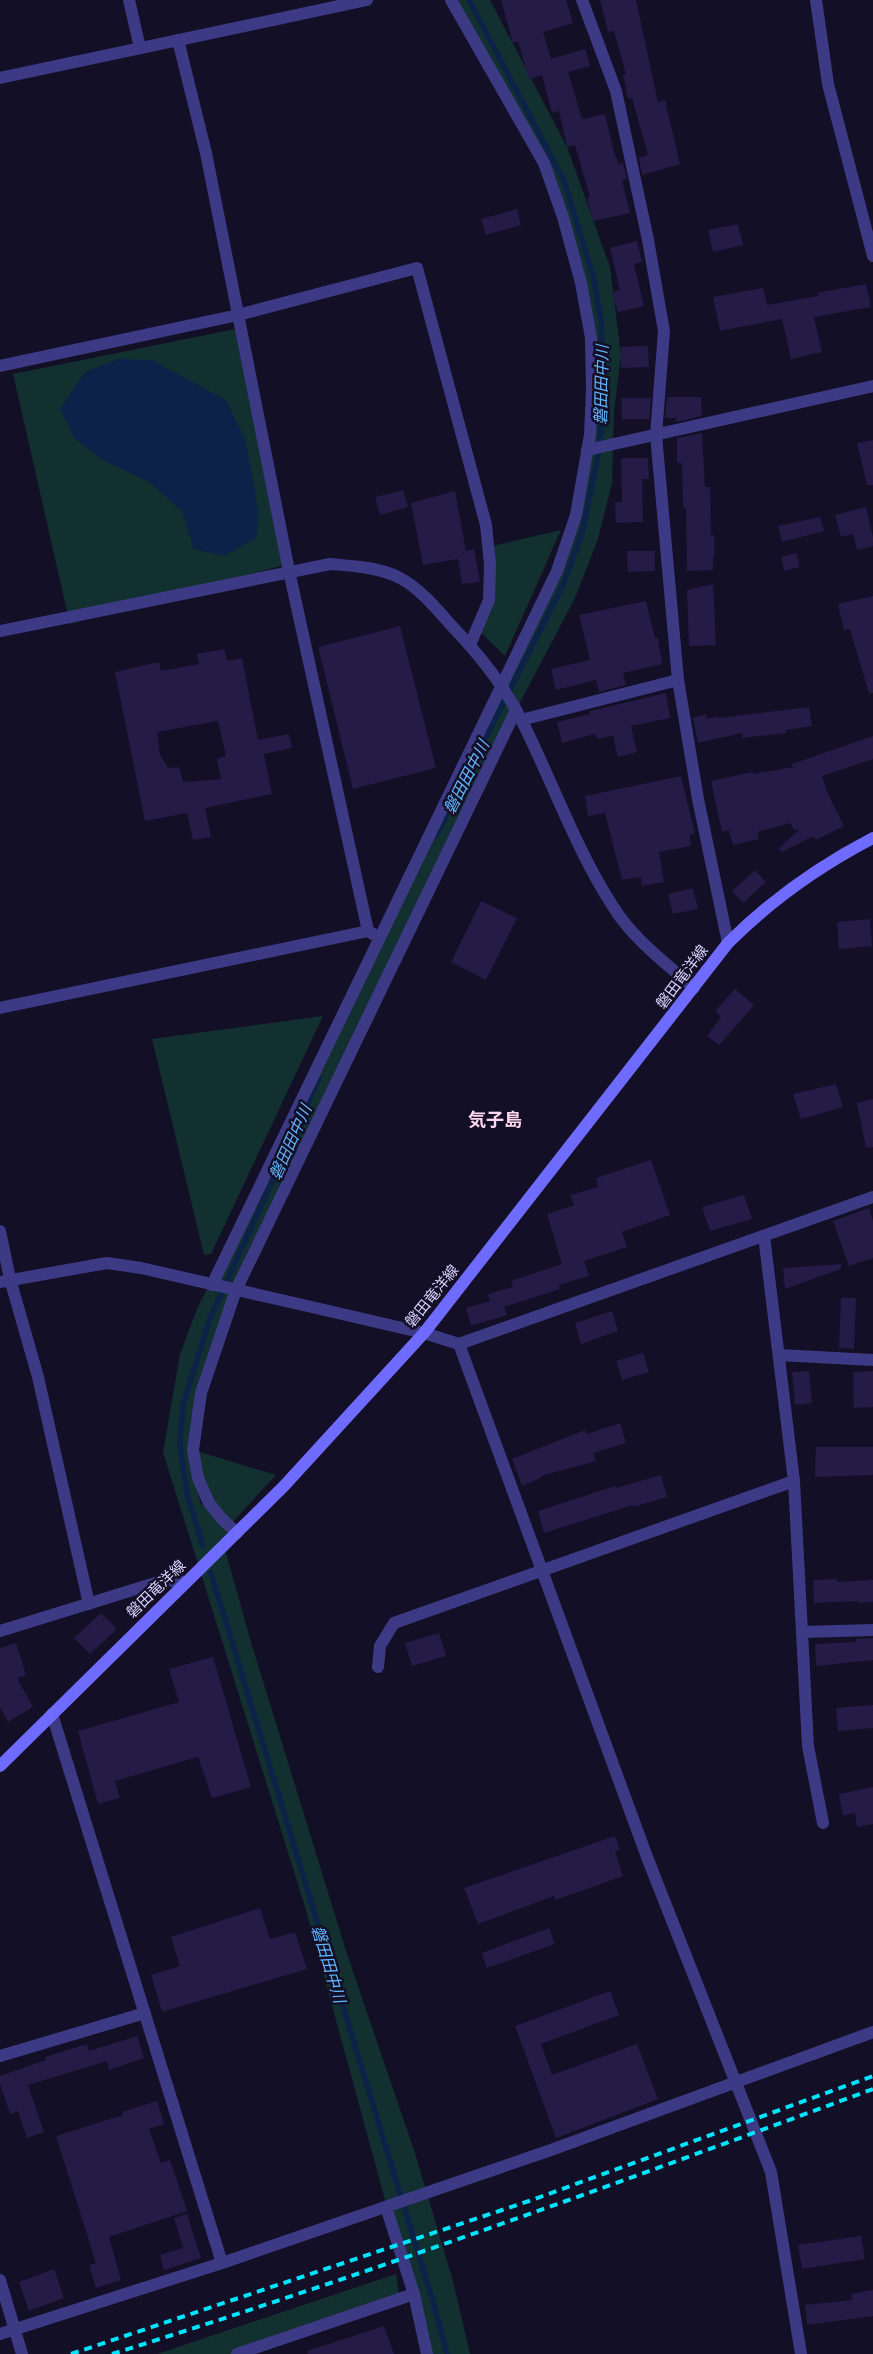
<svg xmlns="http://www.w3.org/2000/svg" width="873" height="2354" font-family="'Roboto Condensed','Noto Sans JP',sans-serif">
<rect width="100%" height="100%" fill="#130f26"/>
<!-- green -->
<g fill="#12302f">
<polygon points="451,0 490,0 567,147 610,267 621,355 614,411 612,483 598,539 575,598 513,716 386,979 244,1259 209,1370 189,1463 201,1504 227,1524 214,1510 193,1450 276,1475 229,1526 224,1546 251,1642 347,1954 414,2150 453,2281 470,2354 427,2354 306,1910 163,1452 180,1354 197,1309 271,1161 557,571 579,498 591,417 581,283 557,200"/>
<polygon points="240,328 288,564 70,624 13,374"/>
<polygon points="561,530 505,656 477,629 489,600 488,547"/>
<polygon points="323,1016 211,1254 204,1255 152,1039"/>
<polygon points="396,2274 400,2299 235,2354 157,2354"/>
</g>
<!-- water -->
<polygon fill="#0c2248" points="119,359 152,360 226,400 246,442 258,509 257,538 224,556 194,549 182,511 149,482 103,460 75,439 60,409 85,372"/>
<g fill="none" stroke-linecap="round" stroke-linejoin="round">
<!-- stream -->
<g stroke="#0c2248" stroke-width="5.5">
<polyline points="436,836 564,583 583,529 598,456 604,397 601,320 593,276 564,181 469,0"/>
<polyline points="203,1546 187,1494 180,1446 183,1405 209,1321 319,1078"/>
<polyline points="211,1573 434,2305 447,2354"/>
</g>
</g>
<!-- building -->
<g fill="#241b47" fill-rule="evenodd">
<polygon points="501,0 566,0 573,23 543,32 551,59 585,49 590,66 568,72 582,119 605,114 614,152 619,164 623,163 627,179 622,180 630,213 593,221 587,198 590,197 575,145 567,147 559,111 552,113 542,75 529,79 518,41 513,43"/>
<polygon points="600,0 636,0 658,102 665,100 680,164 642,175 639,158 648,155 632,98 628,98 623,75 626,75 614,31 608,32"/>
<polygon points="517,209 521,225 486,235 481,219"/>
<polygon points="738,224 743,245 713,252 708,230"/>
<polygon points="637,241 642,262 634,264 644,306 618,312 612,292 620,290 610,248"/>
<polygon points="866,284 871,307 814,317 822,352 791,359 782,319 720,331 713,297 763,288 767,305 818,296 817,293"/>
<polygon points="648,346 649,367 621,368 621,347"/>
<polygon points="667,397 701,397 702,416 676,422 676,418 665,418"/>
<polygon points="622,398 651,398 649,419 622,419"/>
<polygon points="702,433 705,487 710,487 711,535 714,535 714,556 713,556 713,570 687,571 686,508 683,508 682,463 677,463 677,438"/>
<polygon points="873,440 873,485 867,485 857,443"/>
<polygon points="621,458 648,458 649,479 642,479 643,522 616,523 615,502 622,502"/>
<polygon points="403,490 408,507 380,515 375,497"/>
<polygon points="455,491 466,551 474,549 480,582 462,584 458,559 423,565 411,503"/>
<polygon points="866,507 873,537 873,546 857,550 853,534 841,537 835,515"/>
<polygon points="820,517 824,531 782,542 778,526"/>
<polygon points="627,551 655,551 655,571 628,572"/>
<polygon points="796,553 800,567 784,571 781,557"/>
<polygon points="713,584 716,645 689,646 687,590"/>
<polygon points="873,596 873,693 869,693 850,629 844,630 838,604"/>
<polygon points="646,601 655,638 658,638 662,664 623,673 626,685 599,692 596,680 556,690 551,669 590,660 579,615"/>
<polygon points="400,626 436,768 353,789 318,647"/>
<path d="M224 649 227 661 242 658 258 740 289 734 292 748 264 754 272 794 205 808 211 837 193 840 187 813 145 821 115 672 159 662 161 671 199 664 197 654ZM218 721 226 756 217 759 221 779 183 782 179 767 168 768 160 755 157 732Z"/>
<polygon points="666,693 670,718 631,726 637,752 618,757 613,736 597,739 595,734 562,743 557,722 590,714 590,711 603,708"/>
<polygon points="809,707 812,726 786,730 786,733 742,738 742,733 698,743 693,718 706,714 707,719 719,716 719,718"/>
<polygon points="873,736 873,759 822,776 828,794 844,826 816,840 813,836 782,852 779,848 800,829 794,830 790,823 757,832 759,839 733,845 729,830 722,832 711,781 752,772 753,774 793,767 792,764"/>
<polygon points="681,776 695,834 690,835 691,846 659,852 664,882 642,886 641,877 622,880 605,813 588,816 585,796"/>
<polygon points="755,870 766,882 743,903 732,891"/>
<polygon points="693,888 698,909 673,914 668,894"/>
<polygon points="481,901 517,918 486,980 451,962"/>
<polygon points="870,919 872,946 839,949 837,922"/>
<polygon points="735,989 754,1005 719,1045 707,1036 721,1017 715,1011"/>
<polygon points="836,1084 843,1107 801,1119 793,1094"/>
<polygon points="873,1099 873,1147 866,1148 857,1103"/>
<polygon points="651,1160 670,1215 622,1232 627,1247 584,1261 589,1276 559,1285 560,1289 504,1307 507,1315 471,1326 466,1308 490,1301 488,1294 513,1287 511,1281 562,1264 547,1214 574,1205 570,1195 598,1187 596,1178"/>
<polygon points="744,1195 752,1219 710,1231 702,1207"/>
<polygon points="869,1208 873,1221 873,1258 849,1266 833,1221"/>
<polygon points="841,1264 841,1269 785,1289 783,1268"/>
<polygon points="841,1298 856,1298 854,1349 839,1348"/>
<polygon points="612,1311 618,1331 581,1344 575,1323"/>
<polygon points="643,1353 649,1372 622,1380 616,1361"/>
<polygon points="809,1371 812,1403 795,1405 792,1372"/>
<polygon points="873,1371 873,1407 854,1408 853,1372"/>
<polygon points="620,1423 626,1443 593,1453 596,1461 541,1476 541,1478 522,1486 512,1459 585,1430 587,1434"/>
<polygon points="816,1447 873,1447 873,1475 815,1477"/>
<polygon points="661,1475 667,1497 633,1507 633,1505 544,1533 538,1511 615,1486 616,1488"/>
<polygon points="837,1579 837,1582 873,1580 873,1602 858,1603 858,1601 814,1603 813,1580"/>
<polygon points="101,1613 117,1629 90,1654 74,1638"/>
<polygon points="439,1633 446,1656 412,1666 405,1643"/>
<polygon points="873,1638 873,1660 816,1666 815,1644 856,1642 856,1639"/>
<polygon points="16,1643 26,1675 17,1678 33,1707 8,1722 0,1707 0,1648"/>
<polygon points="213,1657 251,1787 212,1798 198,1757 115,1781 120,1798 98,1804 78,1731 179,1702 169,1669"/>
<polygon points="873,1705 873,1728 838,1731 836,1708"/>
<polygon points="873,1787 873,1824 857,1827 855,1813 843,1816 839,1794"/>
<polygon points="615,1836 620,1850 615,1852 623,1876 556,1900 554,1896 478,1924 464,1888"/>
<polygon points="260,1908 270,1939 295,1932 307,1969 162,2012 151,1975 180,1966 171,1937"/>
<polygon points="549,1928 555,1944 487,1968 482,1953"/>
<polygon points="610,1991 619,2015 541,2044 552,2075 637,2044 658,2099 556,2138 515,2026"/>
<polygon points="137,2036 144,2058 109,2070 107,2061 28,2085 44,2132 27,2138 18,2111 10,2114 0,2084 0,2076 46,2060 45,2057 87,2044 89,2051"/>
<polygon points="157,2101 164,2124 149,2129 161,2163 170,2160 187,2211 109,2237 121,2280 96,2288 89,2265 96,2263 56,2136 123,2115 122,2112"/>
<polygon points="187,2214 201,2258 164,2270 160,2255 183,2248 174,2218"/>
<polygon points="861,2236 865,2259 802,2269 798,2245"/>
<polygon points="54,2269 64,2298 29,2311 19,2282"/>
<polygon points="873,2290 873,2316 807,2325 805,2305 852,2300 851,2294"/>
<polygon points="384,2326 394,2354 308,2354 307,2351"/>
</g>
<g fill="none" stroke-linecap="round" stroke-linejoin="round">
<!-- minor -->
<g stroke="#3d3a85" stroke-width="12">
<polyline points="129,0 140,48"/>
<polyline points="582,0 616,91 648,240 664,331 656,435 678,680 698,799 728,943"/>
<polyline points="816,0 828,84 873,256"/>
<polyline points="178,40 206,153 289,571 368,931"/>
<polyline points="0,78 367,0"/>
<polyline points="0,366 238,315 417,268 486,525 490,564 489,600 470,645"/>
<polyline points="587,450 873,386"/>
<polyline points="521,720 678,680"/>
<polyline points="0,1008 368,931 373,934"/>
<polyline points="0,1231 10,1279 38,1377 89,1604"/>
<polyline points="764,1236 794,1481 808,1746 823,1823"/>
<polyline points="0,1282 107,1263 141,1268 303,1305 424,1333 459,1344 647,1857 771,2172 801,2354"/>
<polyline points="212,1285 557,571 576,515 590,435 592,389 591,338 581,283 563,217 544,163 451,0"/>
<polyline points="459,1344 873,1197"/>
<polyline points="779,1355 873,1360"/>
<polyline points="237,1533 222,1519 209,1503 198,1478 193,1450 201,1393 236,1290 516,710"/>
<polyline points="0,1631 165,1580 185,1582"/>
<polyline points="802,1632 873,1630"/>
<polyline points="378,1667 380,1646 394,1623 794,1481"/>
<polyline points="52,1714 222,2263"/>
<polyline points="0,2056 145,2013"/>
<polyline points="0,2280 22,2354"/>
<polyline points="0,2334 222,2263 551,2150 873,2032"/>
<polyline points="237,2354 414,2294"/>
</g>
<!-- tertiary -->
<g stroke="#3d3a85" stroke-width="12">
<path d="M0 631 330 564C353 566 379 567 400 578 419 588 436 608 450 624 478 653 504 685 522 721 553 783 576 850 614 908 634 940 666 963 694 988"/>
<polyline points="386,2207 414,2294 427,2354"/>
</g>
<!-- secondary -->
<path stroke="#6f6bff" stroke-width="12" d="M0 1766 284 1486 424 1333 728 943C771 900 819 866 873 838"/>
<!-- rail -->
<g stroke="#00e5ff" stroke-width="4" stroke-dasharray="8 6" stroke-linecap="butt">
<polyline points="71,2354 529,2201 873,2076"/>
<path d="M112 2354C369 2274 621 2182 873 2089"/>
</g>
</g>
<g text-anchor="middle" stroke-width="5" stroke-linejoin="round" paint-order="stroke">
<!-- street labels -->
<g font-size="15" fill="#d9d4ff" stroke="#130f26">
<text transform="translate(682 977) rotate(-53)" y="5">磐田竜洋線</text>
<text transform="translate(432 1296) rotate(-51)" y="5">磐田竜洋線</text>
<text transform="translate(156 1589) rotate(-44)" y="5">磐田竜洋線</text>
</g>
<!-- water labels -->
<g font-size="16" font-style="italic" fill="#62b6ff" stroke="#130f26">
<text transform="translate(601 385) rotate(-89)" y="6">磐田田中川</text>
<text transform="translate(466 777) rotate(-63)" y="6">磐田田中川</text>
<text transform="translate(290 1142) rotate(-66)" y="6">磐田田中川</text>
<text transform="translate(329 1964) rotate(73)" y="6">磐田田中川</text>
</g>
<!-- quarter labels -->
<g font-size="18" font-weight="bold" fill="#ffd6f0" stroke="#130f26">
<text x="495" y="1126">気子島</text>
</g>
</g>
</svg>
